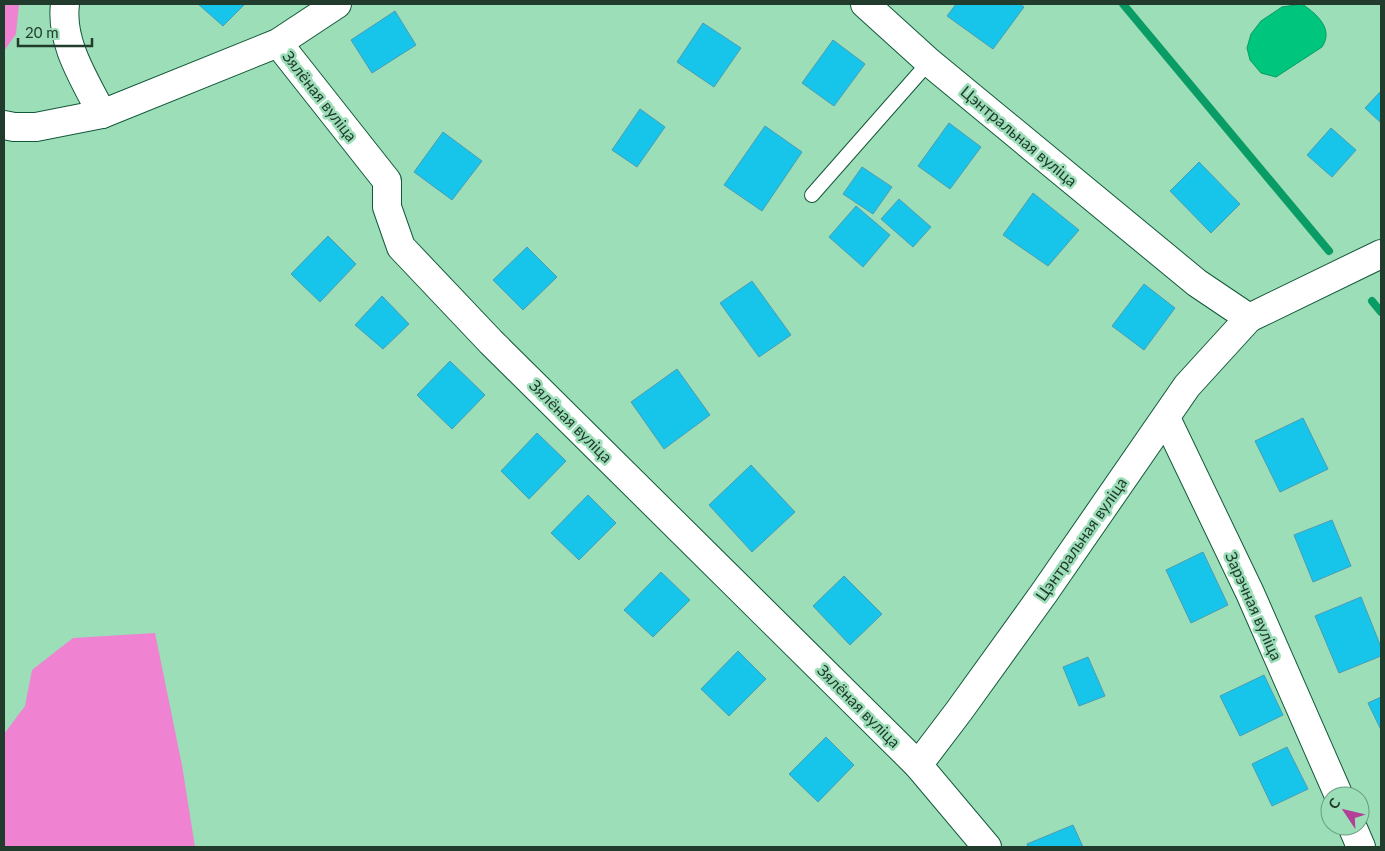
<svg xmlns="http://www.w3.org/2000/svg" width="1385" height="851" font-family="Lato,sans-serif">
<rect width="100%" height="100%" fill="#9cdeb8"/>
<!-- green -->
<g fill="#f082d2">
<polygon points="4,4 19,4 16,34 4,51"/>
<polygon points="155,633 182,765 195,847 4,847 4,734 25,706 32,670 73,638"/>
</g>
<!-- water -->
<path fill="#00c57d" stroke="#0a9c65" d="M1302 4C1317 14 1334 29 1322 47L1276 77 1261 73 1250 60 1247 48 1251 34 1261 21 1282 7Z"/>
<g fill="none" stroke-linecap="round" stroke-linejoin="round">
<!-- stream -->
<g stroke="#0a9c65" stroke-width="8">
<polyline points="1123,4 1329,251"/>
<polyline points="1372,301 1381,312"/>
</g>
</g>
<!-- building -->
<g fill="#17c5eb" stroke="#4a9db4">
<polygon points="198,4 245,4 223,26"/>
<polygon points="956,4 1020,4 1024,7 993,49 947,16"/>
<polygon points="395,11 416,45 372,73 351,40"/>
<polygon points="703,23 741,48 714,87 677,62"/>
<polygon points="833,40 865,64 834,106 802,83"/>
<polygon points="1381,91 1381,123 1365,108"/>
<polygon points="640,109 665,127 637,167 612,150"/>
<polygon points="949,123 981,147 950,189 918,166"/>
<polygon points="765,126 802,152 762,211 724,185"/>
<polygon points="1331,128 1356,150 1332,177 1307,155"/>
<polygon points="443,132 482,161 452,200 414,172"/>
<polygon points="1199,162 1240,204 1211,233 1170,191"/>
<polygon points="862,167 892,187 873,214 843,194"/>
<polygon points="1033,193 1079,230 1048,266 1003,235"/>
<polygon points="899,199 931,227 913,247 881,219"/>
<polygon points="856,206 890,235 863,267 829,237"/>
<polygon points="328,236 356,264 320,302 291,274"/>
<polygon points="527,247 557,277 523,310 493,280"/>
<polygon points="752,281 791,335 759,357 720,303"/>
<polygon points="1144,284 1175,308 1144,350 1112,326"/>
<polygon points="382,296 409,324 383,349 355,325"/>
<polygon points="450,361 485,395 452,429 417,395"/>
<polygon points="677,369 710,415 664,449 631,402"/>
<polygon points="1303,418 1328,469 1280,492 1255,441"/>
<polygon points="537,433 566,461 529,499 501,471"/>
<polygon points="751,465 795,512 752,552 709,505"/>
<polygon points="588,495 616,523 579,560 551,533"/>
<polygon points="1332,520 1351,566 1313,582 1294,535"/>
<polygon points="1203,552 1228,605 1191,623 1166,570"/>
<polygon points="661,572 690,600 653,637 624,610"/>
<polygon points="844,576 882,614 850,645 813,606"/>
<polygon points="1361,597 1381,647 1381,656 1339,673 1315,616"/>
<polygon points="738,651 766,679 729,716 701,689"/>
<polygon points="1088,657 1105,696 1079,706 1063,667"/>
<polygon points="1264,675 1283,715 1240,736 1220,696"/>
<polygon points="1381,697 1381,730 1368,703"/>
<polygon points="826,737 854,765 818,802 789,774"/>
<polygon points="1287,747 1308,789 1272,806 1252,764"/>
<polygon points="1073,825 1083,847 1028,847 1027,844"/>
</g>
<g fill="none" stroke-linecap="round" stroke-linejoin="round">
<!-- service casing -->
<g stroke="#135939" stroke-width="16">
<polyline id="service" points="812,195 929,62"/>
</g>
<!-- minor casing -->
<g stroke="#135939" stroke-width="30">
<g id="minor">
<path d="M65 4C60 43 85 80 102 114"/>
<polyline points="865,4 929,62 1197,283 1249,318 1381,254"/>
<polyline points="278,43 387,181 387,207 401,247 491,342 918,765 987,847"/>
<polyline points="4,125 14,127 36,127 102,114 278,43 337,4"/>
<polyline points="1166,418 1250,593 1339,796"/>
<polyline points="918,765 959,711 1044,593 1187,386 1249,318"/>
<polyline points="1352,826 1361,847"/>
</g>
</g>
<!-- service -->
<use href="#service" stroke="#fff" stroke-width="14"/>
<!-- minor -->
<use href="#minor" stroke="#fff" stroke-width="28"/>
</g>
<g text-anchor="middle" stroke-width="5" stroke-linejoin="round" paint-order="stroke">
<!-- street labels -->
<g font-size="16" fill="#213c2d" stroke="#9cdeb8">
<text transform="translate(320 96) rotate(52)" y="6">Зялёная вуліца</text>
<text transform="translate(1019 136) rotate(40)" y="6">Цэнтральная вуліца</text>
<text transform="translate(571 421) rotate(45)" y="6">Зялёная вуліца</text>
<text transform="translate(1081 539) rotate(-55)" y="6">Цэнтральная вуліца</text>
<text transform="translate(1254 606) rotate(66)" y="6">Зарэчная вуліца</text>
<text transform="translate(859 706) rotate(45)" y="6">Зялёная вуліца</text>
</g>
</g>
<!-- border -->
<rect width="1385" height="851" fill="none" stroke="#213c2d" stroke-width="10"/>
<!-- north arrow -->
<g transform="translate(1345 811) rotate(305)"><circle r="24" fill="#9cdeb8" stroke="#6b9d80"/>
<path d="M0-4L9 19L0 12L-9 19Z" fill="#b43f98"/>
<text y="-8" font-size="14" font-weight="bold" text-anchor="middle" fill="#213c2d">С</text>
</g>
<!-- scale -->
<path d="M18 38v8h74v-8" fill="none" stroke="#213c2d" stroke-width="2.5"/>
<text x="25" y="38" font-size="15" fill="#213c2d" stroke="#9cdeb8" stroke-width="4" paint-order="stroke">20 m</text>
</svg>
